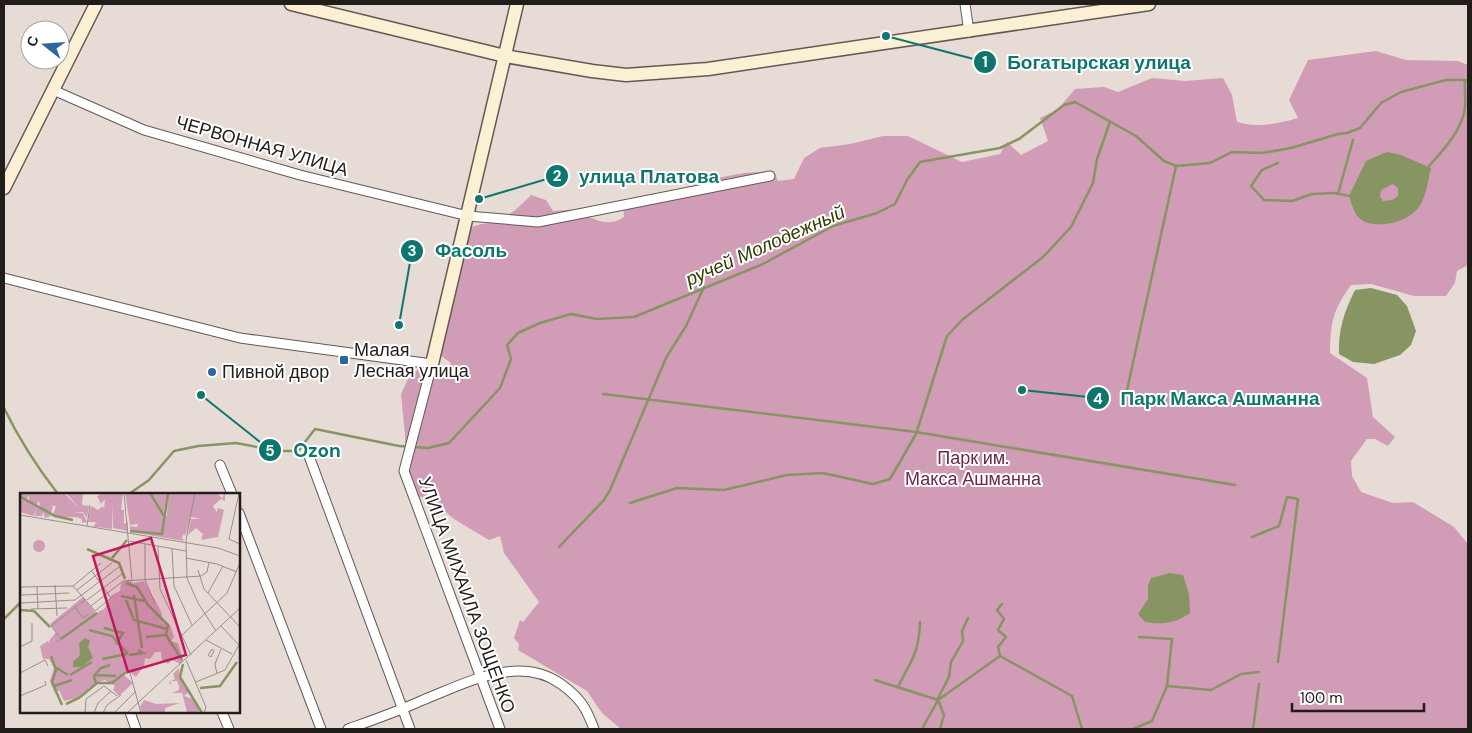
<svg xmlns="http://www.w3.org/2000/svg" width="1472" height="733" font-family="'DM Sans',sans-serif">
<rect width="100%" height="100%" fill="#e7dcd5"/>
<!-- green -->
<path fill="#d19cb5" d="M1376 51 1406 60 1458 61 1468 65V265L1457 271 1455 283 1446 296H1414L1371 284 1351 285C1332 312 1331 321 1330 353L1367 378 1373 417 1395 437 1388 446 1375 439H1367L1351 461 1352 476 1361 492 1393 503 1413 502 1454 527 1468 544V729H621L602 713 587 691 518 650 519 644 514 638 520 620 523 622 539 602 504 553 500 536 489 540 454 519 430 499 417 496 405 484V435L401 394 408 379 418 369 447 371 451 363 440 355 470 228C478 224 482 224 490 223 505 220 521 206 531 195L546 200 553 211C559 211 567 209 573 210 592 216 605 230 624 217L623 201 679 191 712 179 744 173 774 171 778 181 794 179 804 158 820 148 850 144 883 136H908L962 162 1000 154 1007 142 1021 155 1048 141 1040 118 1058 109 1075 89 1104 87 1118 92 1152 78 1185 81 1223 78 1232 95 1237 122C1258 128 1276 124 1298 118L1289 100 1308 60Z"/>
<!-- water -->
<g fill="#869562" fill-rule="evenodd">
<path d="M1387 152 1401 155 1431 168C1428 180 1426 199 1418 208 1407 222 1382 228 1365 222 1355 218 1352 205 1349 196L1366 161ZM1393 184 1398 188V196L1392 200 1383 201 1380 197 1381 190Z"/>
<path d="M1371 288 1397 295 1407 306 1416 331 1411 345 1400 355 1374 364 1353 362 1339 354C1338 330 1344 312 1355 290Z"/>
<path d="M1170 573 1183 575 1189 594 1190 613C1176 623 1162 625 1145 622L1138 614 1148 599V585L1151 578Z"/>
</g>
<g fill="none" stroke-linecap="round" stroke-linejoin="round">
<!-- stream -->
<g stroke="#869562" stroke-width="2.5">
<polyline points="1278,163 1262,170 1251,186 1264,200 1292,201 1312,194 1334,193 1349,196"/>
<path d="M1429 166C1442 151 1459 134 1464 113 1467 104 1464 91 1465 81"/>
<polyline points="1338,194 1353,140"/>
<polyline points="603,394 916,432 1235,485"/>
<polyline points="1124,404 1176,166"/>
<path d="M4 408C19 439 37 467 58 494"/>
<polyline points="129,494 149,480 174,451 198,446 236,443 278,451 298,451 315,429 399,446 428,448 449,443 500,388 511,359 507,345 518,333 540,323 571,314 597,319 634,317 763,264 833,226 877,213 895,204 907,180 920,162 1000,148 1019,139 1064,105 1075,102 1136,136 1164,161 1176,166 1210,163 1232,152 1262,153 1291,148 1338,134 1347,133 1360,128 1381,103 1401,92 1446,80 1468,80"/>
<polyline points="630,503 677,488 724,490 787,475 823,473 873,484 890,479 916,434 947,336 962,320 1043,257 1071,227 1093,183 1097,159 1110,122"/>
<polyline points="1252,537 1279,526 1287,497 1298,499 1278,662"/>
<polyline points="559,547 604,500 610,490 666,358 686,326 704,287"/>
<polyline points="4,619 21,602"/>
<polyline points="1139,637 1172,639 1167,686"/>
<polyline points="1000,656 998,647 1006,637 998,630 1004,619 997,610 1002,604"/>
<polyline points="875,680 938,700 944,715 940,729"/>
<path d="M898 687C911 660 919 654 920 622"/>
<polyline points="938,698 949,677 951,662 963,641 962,631 968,618"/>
<polyline points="922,729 938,700 1000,656 1072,696 1082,729"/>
<polyline points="1133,729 1152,721 1167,686 1211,690 1241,674 1259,672"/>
<polyline points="1253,729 1259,684"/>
</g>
<!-- street casing -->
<g stroke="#625953" stroke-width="11">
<g id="street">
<polyline points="965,4 969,32"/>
<polyline points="53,90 144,130 300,175 468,216 538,222 770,176"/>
<polyline points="4,278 240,338 432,364 404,471 500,729"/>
<polyline points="309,456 410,729"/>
<polyline points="220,465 232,494"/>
<polyline points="239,513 321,729"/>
<polyline points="130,712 136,729"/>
<polyline points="222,712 229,729"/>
<path d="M348 729C373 720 399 711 423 700 466 683 519 654 561 684 580 698 586 707 594 729"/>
</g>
</g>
<!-- secondary casing -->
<g stroke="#625953" stroke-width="15">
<g id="secondary">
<polyline points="291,4 505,56 592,71 626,75 708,69 1149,4"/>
<polyline points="4,188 96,4"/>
<polyline points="432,364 517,4"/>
</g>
</g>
<!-- street -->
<use href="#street" stroke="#fff" stroke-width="9"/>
<!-- secondary -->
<use href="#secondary" stroke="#fbf0d4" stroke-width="12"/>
</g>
<!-- markers -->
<g fill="#2c679f" stroke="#fff" stroke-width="2">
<rect x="339" y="355" width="10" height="10" rx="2.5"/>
<circle cx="212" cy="372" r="5"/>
</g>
<g text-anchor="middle" stroke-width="4" stroke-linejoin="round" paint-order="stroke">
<!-- street labels -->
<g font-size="18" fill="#201d1a" stroke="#fff">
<text transform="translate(262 146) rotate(16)" y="6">ЧЕРВОННАЯ УЛИЦА</text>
<text transform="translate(467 595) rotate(70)" y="6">УЛИЦА МИХАИЛА ЗОЩЕНКО</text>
</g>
<!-- poi labels -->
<g font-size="18" fill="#201d1a" stroke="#fff" text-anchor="start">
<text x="354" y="356">Малая<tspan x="354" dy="21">Лесная улица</tspan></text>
<text x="222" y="378">Пивной двор</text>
</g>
<!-- park labels -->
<g font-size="18" fill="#6a284c" stroke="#fff">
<text x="973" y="464">Парк им.<tspan x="973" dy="21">Макса Ашманна</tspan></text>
</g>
<!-- water labels -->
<g font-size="19" font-style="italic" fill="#303e00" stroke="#fff">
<text transform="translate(765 245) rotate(-24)" y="7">ручей Молодежный</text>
</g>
</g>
<!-- overview -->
<g transform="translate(20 493)">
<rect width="220" height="220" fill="#e7dcd5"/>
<path d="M2 0H44L61 17 46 0H63L62 12 69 13 67 25 63 19H53L63 20 67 29 62 30V26L56 24H38L33 21 36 13 25 12 33 13 31 20 20 14 19 8 16 12 9 8V2L7 6 2 4ZM84 0H103L101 17H104V31L108 29V38L93 35V11L92 36 69 33H74L76 29H68L71 13 78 17 83 13 84 16 85 6 81 11 77 3ZM105 0H129L139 16 130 0H147L143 22 147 23 148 0H197L202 5 204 2 200 0H205V8L201 6 193 13 197 19 198 15 204 17 198 44 181 47 183 41 176 35 168 42 171 26H181L171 24 165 43 164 41 162 44 164 48 111 39 115 38 110 37V33L117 34 118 31 110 32ZM0 4 22 16 31 23 25 25 23 19 22 23H15L16 15 14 23 0 19ZM13 53a6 6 0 1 1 12 0a6 6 0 1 1-12 0ZM109 86 113 90 124 88 141 118 143 130 150 132 154 144 151 148 158 150 163 167 160 171 152 167 148 171 142 167 141 159H135L130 166 125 165 124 173 116 184 110 179 104 182 113 190 99 203 93 197 95 193 85 187 75 190 57 205 44 208 39 197 35 200 30 188 34 175 29 166H23L20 153 28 148 30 151 29 148 36 139 30 131 63 104 76 120 84 116 92 102 100 98 101 90ZM159 175 160 184 170 198 164 203 173 206 180 216 177 220 167 219 162 200H152L159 197V193L157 188H151V192L149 189 155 186 153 181ZM124 207 136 211 160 210 145 215V220H122L120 214Z" fill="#d19cb5"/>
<path d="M65 145 70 148 68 154 73 165 62 174H53V169L60 162 59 150Z" fill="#869562"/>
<path fill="none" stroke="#869562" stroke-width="2.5" d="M1 0V4L35 23 53 27M130 0 144 23M110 38 142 41 148 0M67 56 99 70 105 86M92 65 107 47M106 90 117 94 128 112 148 132 146 142 162 167M114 102 122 155M101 103 124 108M106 107 114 127 147 136M0 117 14 118 30 134M84 135 103 140 96 151M69 137 92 143 108 161M126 144 145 142M41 146 77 120M109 162 123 160 118 157M31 163 36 177 32 189 42 212M82 166 107 161M163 171 160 184 182 220M35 174 48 182M50 182 72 169M75 182 96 183M76 190 74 183 81 175 90 172M34 193 52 187M180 195 200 193 217 169M46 211 59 205 77 190H92L106 179"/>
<path fill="none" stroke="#97908a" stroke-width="1" d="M104 0 112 88M175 0 166 47 167 85 178 110 196 138M219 0 209 46 220 51M0 22 198 55 220 63M67 33 70 12M109 48 166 58M125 51V87L135 110M138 54 140 96 171 162M152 56 154 93 172 132M166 65 197 71 217 79M178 77 184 96 220 134M35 92 37 123M53 93 81 70M0 94 53 93 75 118 91 105 71 77M17 94 18 116M57 97 92 70M188 100 203 73M1 102 49 100M67 107 102 81M1 110 55 107 99 74M71 113 103 88 181 83 187 79 189 69M0 114 1 94M55 114 63 125 69 121M11 116 47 115M161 143 207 100 220 70M186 147 212 161M36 149 41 146 31 133 66 106M0 154 12 148V130M192 156 194 158 191 164 188 162ZM166 167 186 214 184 220M0 180 25 167 28 173M110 180 121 220M197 181 195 171 201 156M176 189 205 177 219 152 201 133M0 203 26 192 25 188M65 220 66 206 84 193 97 203M74 220 78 210 91 198M83 220 87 212 101 202M94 220 116 198M107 220 220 115"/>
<path fill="#c2185b" fill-opacity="0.15" stroke="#c2185b" stroke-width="2.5" d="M131 45 166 162 108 179 73 63Z"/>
<rect width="220" height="220" fill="none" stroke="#201d1a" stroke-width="2.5"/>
</g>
<!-- callouts -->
<path fill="none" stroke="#0f766e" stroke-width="2" d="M886 36L985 62M479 199L557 176M399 325L412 251M1022 390L1098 398M201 395L270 450"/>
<g fill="#0f766e" stroke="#fff" stroke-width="2">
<circle cx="886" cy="36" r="5"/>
<circle cx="479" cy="199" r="5"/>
<circle cx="399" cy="325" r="5"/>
<circle cx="1022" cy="390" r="5"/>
<circle cx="201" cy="395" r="5"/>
<circle cx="985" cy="62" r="12"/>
<circle cx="557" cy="176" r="12"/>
<circle cx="412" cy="251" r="12"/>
<circle cx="1098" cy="398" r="12"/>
<circle cx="270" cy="450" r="12"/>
</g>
<g font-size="15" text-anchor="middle" font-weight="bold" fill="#fff">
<text x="985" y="67">1</text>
<text x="557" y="181">2</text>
<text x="412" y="256">3</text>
<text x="1098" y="404">4</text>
<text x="270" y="456">5</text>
</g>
<g font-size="19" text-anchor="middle" font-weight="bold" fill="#0f766e" stroke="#fff" stroke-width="4" stroke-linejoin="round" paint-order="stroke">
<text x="1099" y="69">Богатырская улица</text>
<text x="649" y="183">улица Платова</text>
<text x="471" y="257">Фасоль</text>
<text x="1220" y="405">Парк Макса Ашманна</text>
<text x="317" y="457">Ozon</text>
</g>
<!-- border -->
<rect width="1472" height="733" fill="none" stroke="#201d1a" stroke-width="10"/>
<!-- north arrow -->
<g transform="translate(45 45) rotate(287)"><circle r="24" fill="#ffffff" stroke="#a6a5a3"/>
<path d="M0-4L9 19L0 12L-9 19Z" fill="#2c679f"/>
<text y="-8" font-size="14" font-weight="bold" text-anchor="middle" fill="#201d1a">С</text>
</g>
<!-- scale -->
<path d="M1292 703v8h132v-8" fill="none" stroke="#201d1a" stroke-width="2.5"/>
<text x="1300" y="703" font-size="15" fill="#201d1a" stroke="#ffffff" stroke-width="4" paint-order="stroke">100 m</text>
</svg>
